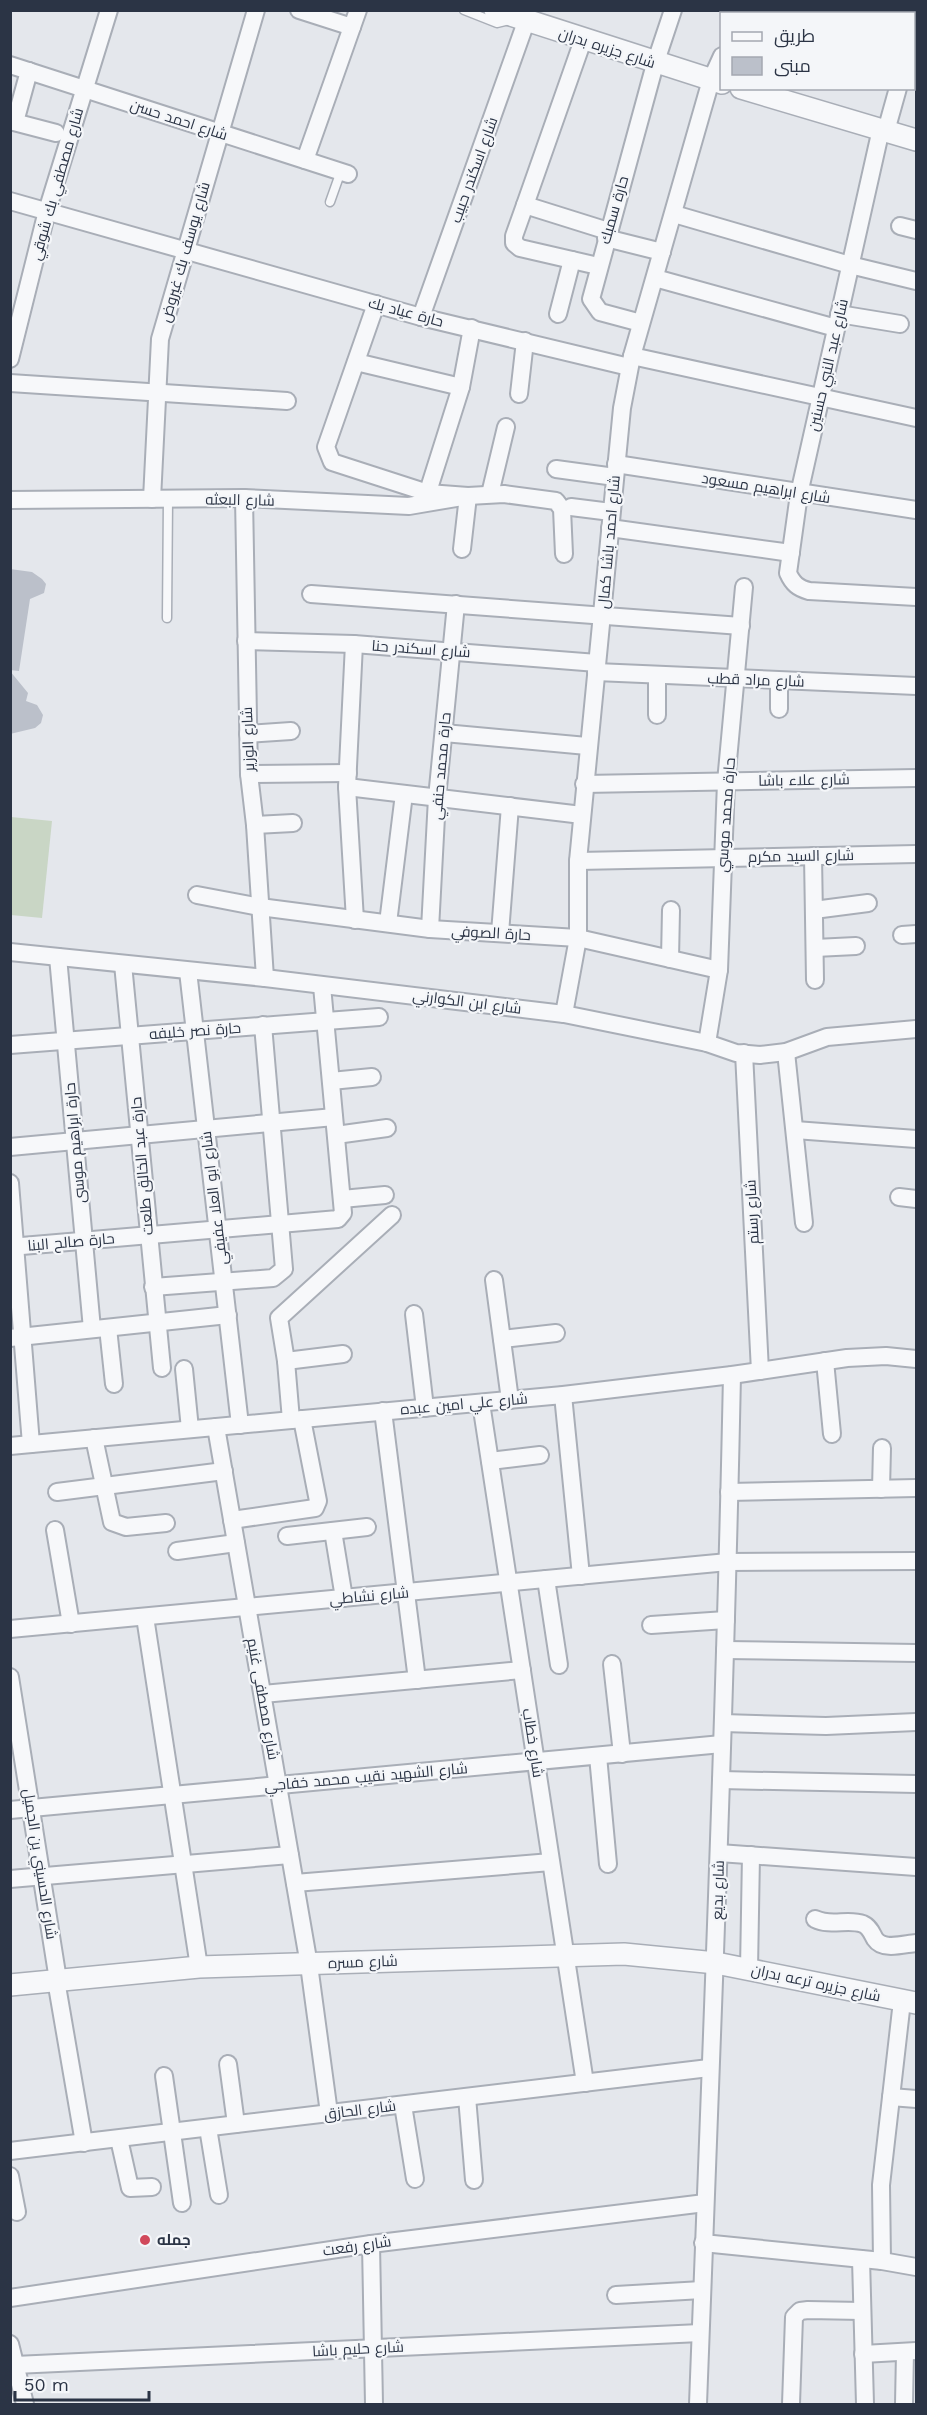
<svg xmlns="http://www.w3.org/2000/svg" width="927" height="2415" font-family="'Work Sans',Cairo,sans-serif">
<rect width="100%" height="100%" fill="#e4e7ec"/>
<!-- green -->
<polygon fill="#c9d6c5" points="11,817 52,821 42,918 11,915"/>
<!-- building -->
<g fill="#bbc0ca">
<polygon points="10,569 32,572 42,579 46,584 44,593 30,599 19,671 10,670"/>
<polygon points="10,671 28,693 26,701 37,705 43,715 41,723 35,728 10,734"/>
</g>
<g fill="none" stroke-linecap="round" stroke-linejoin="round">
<!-- service casing -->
<g stroke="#a9aeb7" stroke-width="11">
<g id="service">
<polyline points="464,10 497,23 509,20"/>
<polyline points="330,202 341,171"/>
<polyline points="167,618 168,499"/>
</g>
</g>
<!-- minor casing -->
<g stroke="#a9aeb7" stroke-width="20">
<g id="minor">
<polyline points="299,10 352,27"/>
<polyline points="739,14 741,10"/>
<polyline points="914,35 916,24"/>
<polyline points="583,40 525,205 608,231"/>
<polyline points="10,65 348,174"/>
<polyline points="10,121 56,133"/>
<polyline points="15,122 29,71"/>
<path d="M881 129 799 494 788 573C793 584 798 588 809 591L916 597"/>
<polyline points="886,131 898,88"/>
<polyline points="305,160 358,10"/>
<polyline points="10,201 421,317 629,367"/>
<polyline points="525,205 514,236 514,243 520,248 598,266"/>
<polyline points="674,214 850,265 916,281"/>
<polyline points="900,226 916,230"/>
<polyline points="606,238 662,252"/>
<polyline points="655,278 836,328"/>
<polyline points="376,304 326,447 332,462 428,493 468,496 504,494 556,501 562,509 564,554"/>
<polyline points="558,314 572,260"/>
<polyline points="839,314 900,324"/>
<polyline points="421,317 526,22"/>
<polyline points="641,323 600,312 591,299 655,64 673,10"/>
<polyline points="632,356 916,418"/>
<polyline points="10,359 47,211 109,10"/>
<polyline points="356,362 461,387"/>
<polyline points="10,383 287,401"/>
<polyline points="519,394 525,341"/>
<polyline points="616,464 916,510"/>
<polyline points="556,469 615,477"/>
<polyline points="490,494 506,427"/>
<polyline points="244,498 249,774 255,825 265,978"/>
<polyline points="152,499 160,339 256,10"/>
<polyline points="10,500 244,498 409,506 468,496 462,549"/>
<polyline points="425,501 461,387 472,328"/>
<polyline points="571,507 611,512"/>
<polyline points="610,528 791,553"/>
<polyline points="311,594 741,626"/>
<polyline points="246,641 354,644 597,663"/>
<polyline points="354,644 347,787 355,920"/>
<polyline points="596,672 916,686"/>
<polyline points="779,709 779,681"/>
<polyline points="657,715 657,675"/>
<polyline points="444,733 587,746"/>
<polyline points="248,734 291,731"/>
<polyline points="249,774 348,773"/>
<polyline points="584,784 916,778"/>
<polyline points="347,787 582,815"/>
<polyline points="255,825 293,823"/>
<polyline points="813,856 815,980"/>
<polyline points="578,861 916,854"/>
<polyline points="197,895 260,907 430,929 578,938 719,970"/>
<polyline points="814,910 868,903"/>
<polyline points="388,923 404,794"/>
<polyline points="430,929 437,798 456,604"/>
<polyline points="500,933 510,806"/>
<polyline points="902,935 916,934"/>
<polyline points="815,948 856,946"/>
<polyline points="10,952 265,978 564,1014 707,1043 736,1053 760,1055 786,1052 827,1037 916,1029"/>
<polyline points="58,957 92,1329"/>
<polyline points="670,959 671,910"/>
<polyline points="123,964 162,1368"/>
<polyline points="188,971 240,1425"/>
<polyline points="564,1014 578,938 578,861 622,408 632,356 711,80 722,56"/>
<polyline points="707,1043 719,970 726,782 744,587"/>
<polyline points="10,1045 379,1017"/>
<polyline points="786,1052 804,1223"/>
<polyline points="744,1053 760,1371"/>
<polyline points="331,1081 372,1077"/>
<polyline points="795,1130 916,1139"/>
<polyline points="336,1135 387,1128"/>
<polyline points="10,1147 334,1117"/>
<polyline points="10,1183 31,1444"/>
<polyline points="899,1197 916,1199"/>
<polyline points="342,1199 385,1195"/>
<polyline points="10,1247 338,1219 343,1213 322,986"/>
<polyline points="494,1280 510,1400"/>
<polyline points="153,1287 273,1278 284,1269 263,1025"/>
<polyline points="414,1314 425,1408"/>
<polyline points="108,1328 114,1384"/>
<polyline points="10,1338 228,1315"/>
<polyline points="502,1339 556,1333"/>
<polyline points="286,1361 343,1354"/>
<polyline points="825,1361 832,1434"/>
<polyline points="184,1369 190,1429"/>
<polyline points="563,1395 581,1576"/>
<polyline points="481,1403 585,2083"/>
<polyline points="383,1411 417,1680"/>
<polyline points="291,1420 286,1361 279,1318 392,1215"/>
<polyline points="216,1427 309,1965 329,2113"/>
<polyline points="94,1438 112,1522 126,1527 166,1523"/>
<polyline points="10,1446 563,1395 732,1375 847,1358 886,1356 916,1359"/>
<polyline points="490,1461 540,1455"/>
<polyline points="881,1489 882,1448"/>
<polyline points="57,1492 224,1471"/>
<polyline points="729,1492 916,1488"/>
<polyline points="232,1520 315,1508 318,1501 302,1419"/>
<polyline points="55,1530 71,1624"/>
<polyline points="333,1531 344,1598"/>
<polyline points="287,1536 367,1527"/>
<polyline points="177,1551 236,1543"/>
<polyline points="546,1579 559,1665"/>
<polyline points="145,1617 199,1967"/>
<polyline points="651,1625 726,1620"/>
<polyline points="10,1629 728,1562 916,1561"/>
<polyline points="725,1650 916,1653"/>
<polyline points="612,1664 622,1754"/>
<polyline points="10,1677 58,1980"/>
<polyline points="263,1694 522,1670"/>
<polyline points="723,1723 826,1726 916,1722"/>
<polyline points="598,1756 608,1864"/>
<polyline points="721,1780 916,1784"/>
<polyline points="10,1810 722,1744"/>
<polyline points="719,1853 916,1867"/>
<polyline points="10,1879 290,1855"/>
<polyline points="295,1883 551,1862"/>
<path d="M815 1919C831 1927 848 1918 863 1924 870 1927 872 1934 875 1939 883 1951 904 1944 916 1943"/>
<polyline points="749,1969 751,1855"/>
<polyline points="56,1980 84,2143"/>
<polyline points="228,2064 236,2124"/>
<polyline points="164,2076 182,2203"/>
<polyline points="467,2097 474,2180"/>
<polyline points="891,2097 916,2099"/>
<polyline points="403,2105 415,2179"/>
<polyline points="208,2128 219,2195"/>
<polyline points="119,2139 130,2188 152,2187"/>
<polyline points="10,2151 709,2068"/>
<polyline points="10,2176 17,2212"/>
<polyline points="703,2243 882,2261 916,2267"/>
<polyline points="371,2244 374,2404"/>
<polyline points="861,2259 865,2404"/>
<polyline points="882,2261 881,2185 902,2001"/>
<polyline points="616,2295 702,2290"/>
<polyline points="10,2298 371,2244 705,2203"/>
<polyline points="10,2344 25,2404"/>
<polyline points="863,2354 916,2351"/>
<polyline points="15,2365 700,2333"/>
<path d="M698 2404C711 2062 725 1719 732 1375"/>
<polyline points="791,2404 794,2317 800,2311 808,2310 862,2311"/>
<polyline points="904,2404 905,2352"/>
</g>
</g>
<!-- tertiary casing -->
<g stroke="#a9aeb7" stroke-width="24">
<g id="tertiary">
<polyline points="495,10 722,83"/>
<polyline points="741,88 916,140"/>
<polyline points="10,1985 199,1967 624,1954 716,1963 916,2003"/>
</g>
</g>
<!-- service -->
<use href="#service" stroke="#f7f8fa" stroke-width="8"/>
<!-- minor -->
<use href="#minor" stroke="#f7f8fa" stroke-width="16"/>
<!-- tertiary -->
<use href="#tertiary" stroke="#f7f8fa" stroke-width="21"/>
</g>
<!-- markers -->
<circle fill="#d1495b" stroke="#f4f6f9" stroke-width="2" cx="145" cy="2240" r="6"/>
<g text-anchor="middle" stroke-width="4.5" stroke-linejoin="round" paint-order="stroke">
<!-- street labels -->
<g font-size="15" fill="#2b3445" stroke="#f4f6f9">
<text transform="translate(607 48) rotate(18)" y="5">شارع جزيره بدران</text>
<text transform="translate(179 120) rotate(18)" y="5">شارع احمد حسن</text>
<text transform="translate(474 170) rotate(-70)" y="5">شارع اسكندر حبيب</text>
<text transform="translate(57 184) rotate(-74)" y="5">شارع مصطفي بك شوقي</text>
<text transform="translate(614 210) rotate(-74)" y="5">حارة سمبك</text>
<text transform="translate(185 252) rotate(-74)" y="5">شارع يوسف بك غيروض</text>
<text transform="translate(406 312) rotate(15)" y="5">حارة عياد بك</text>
<text transform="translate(828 365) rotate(-77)" y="5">شارع عبد النبي حسنين</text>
<text transform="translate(766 488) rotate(9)" y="5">شارع ابراهيم مسعود</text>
<text transform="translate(240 500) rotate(1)" y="5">شارع البعثه</text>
<text transform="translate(609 542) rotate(-85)" y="5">شارع احمد باشا كمال</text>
<text transform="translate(421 649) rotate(4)" y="5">شارع اسكندر حنا</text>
<text transform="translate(756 680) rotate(2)" y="5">شارع مراد قطب</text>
<text transform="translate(248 739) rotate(-92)" y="5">شارع الوزير</text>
<text transform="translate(441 766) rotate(-85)" y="5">حارة محمد حنفي</text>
<text transform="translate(804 780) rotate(-1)" y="5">شارع علاء باشا</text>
<text transform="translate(726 815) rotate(-86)" y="5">حارة محمد موسي</text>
<text transform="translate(801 856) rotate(-1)" y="5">شارع السيد مكرم</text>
<text transform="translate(491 933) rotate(3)" y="5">حارة الصوفي</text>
<text transform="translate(467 1002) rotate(7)" y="5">شارع ابن الكوارني</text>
<text transform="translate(195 1031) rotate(-4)" y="5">حارة نصر خليفه</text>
<text transform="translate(75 1143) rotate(-95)" y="5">حارة ابراهيم موسى</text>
<text transform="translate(142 1166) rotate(-95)" y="5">حارة عبد الخالق طلعت</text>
<text transform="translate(214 1198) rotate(-97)" y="5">شارع ابو العلا عفيفي</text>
<text transform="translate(752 1212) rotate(-93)" y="5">شارع رستم</text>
<text transform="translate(71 1242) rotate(-5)" y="5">حارة صالح البنا</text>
<text transform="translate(464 1404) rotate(-5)" y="5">شارع علي امين عبده</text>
<text transform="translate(369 1596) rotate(-5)" y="5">شارع نشاطي</text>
<text transform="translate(263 1699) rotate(80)" y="5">شارع مصطفى غنيم</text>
<text transform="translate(533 1743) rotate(81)" y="5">شارع خطاب</text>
<text transform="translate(366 1777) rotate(-5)" y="5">شارع الشهيد نقيب محمد خفاجي</text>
<text transform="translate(40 1864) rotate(81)" y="5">شارع الحسيني بن الجميل</text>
<text transform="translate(718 1890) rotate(-88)" y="5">شارع بديع</text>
<text transform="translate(363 1962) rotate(-2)" y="5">شارع مسره</text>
<text transform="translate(816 1983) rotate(12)" y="5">شارع جزيره ترعه بدران</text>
<text transform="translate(360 2110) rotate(-7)" y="5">شارع الحازق</text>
<text transform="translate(357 2246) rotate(-8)" y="5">شارع رفعت</text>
<text transform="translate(358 2349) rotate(-3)" y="5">شارع حليم باشا</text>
</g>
<!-- poi labels -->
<g font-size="15" font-weight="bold" fill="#2b3445" stroke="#f4f6f9" text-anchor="start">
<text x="157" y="2245">جمله</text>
</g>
</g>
<!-- border -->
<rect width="927" height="2415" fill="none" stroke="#2b3445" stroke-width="24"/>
<!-- legend -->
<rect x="720" y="12" width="195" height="78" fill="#f4f6f9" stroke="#a4a8b1" stroke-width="1.5"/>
<rect x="732" y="32" width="30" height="9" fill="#f7f8fa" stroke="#a4a8b1" stroke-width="1.5"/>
<text x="774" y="42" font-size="18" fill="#2b3445">طريق</text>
<rect x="732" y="57" width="30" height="18" fill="#bbc0ca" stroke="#a4a8b1" stroke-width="1.5"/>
<text x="774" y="72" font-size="18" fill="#2b3445">مبنى</text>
<!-- scale -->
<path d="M15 2391v9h134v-9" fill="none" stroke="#2b3445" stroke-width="3"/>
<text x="24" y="2391" font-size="18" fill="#2b3445" stroke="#f4f6f9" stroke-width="4.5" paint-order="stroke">50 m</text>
</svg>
